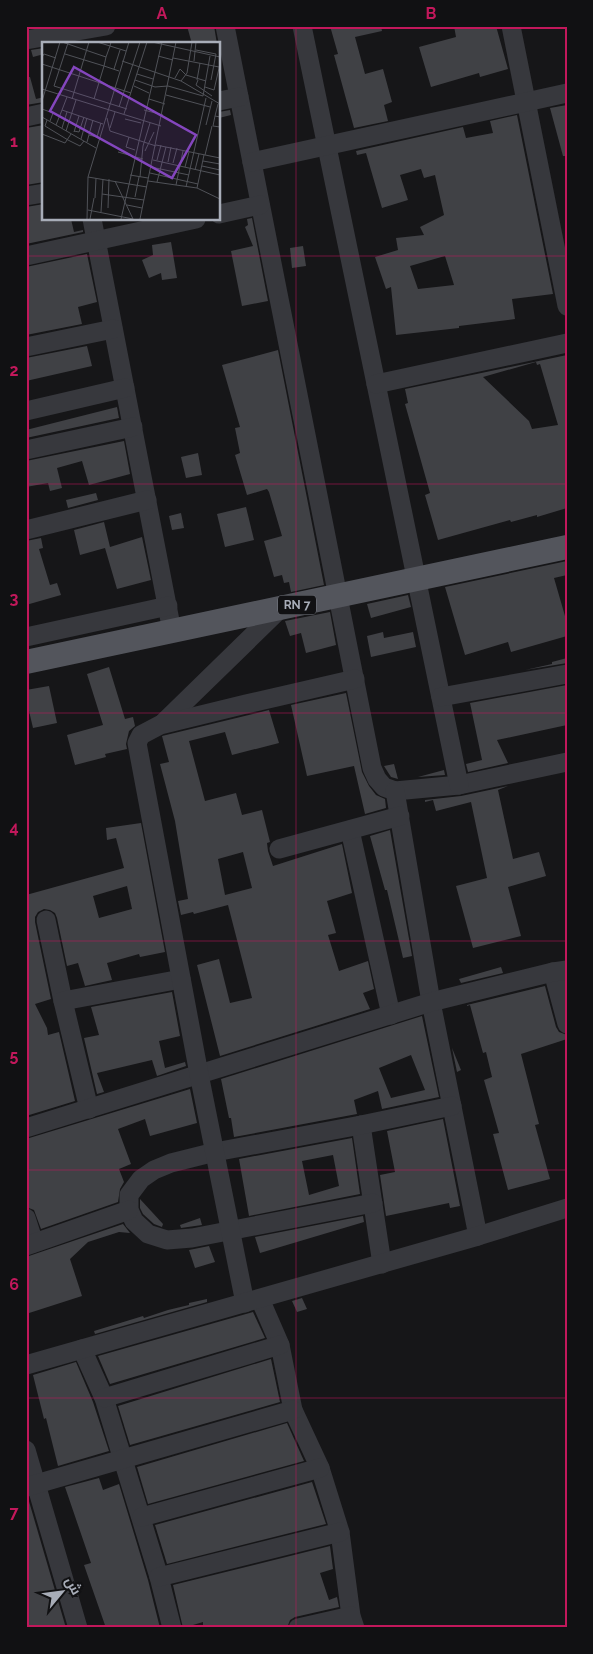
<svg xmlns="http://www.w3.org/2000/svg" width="593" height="1654" font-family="Raleway,Cairo,sans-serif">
<rect width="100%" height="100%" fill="#161618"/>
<!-- building -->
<g fill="#404145" fill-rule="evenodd">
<polygon points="187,26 214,26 217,44 192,44"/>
<polygon points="330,26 381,26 382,31 355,37 365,74 383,69 392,102 384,105 388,121 354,128 334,55 338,54"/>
<polygon points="454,26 496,26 508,69 480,77 479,73 431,87 419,47 456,37"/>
<polygon points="44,48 44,54 33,57 31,50"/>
<polygon points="26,77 30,77 36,99 44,97 44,102 26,105"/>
<polygon points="567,105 567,156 563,156 550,108"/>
<polygon points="230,110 231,115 219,118 219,112"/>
<path d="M517 115 553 294 512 299 515 319 459 326V328L396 335 391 287 386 289 375 257 398 250 396 238 424 235 420 227 444 215 435 175 424 178 421 169 400 175 408 200 382 208 366 153 357 155 356 151 463 127 466 138 493 133 490 121ZM445 256 454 285 418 289 410 266Z"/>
<polygon points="44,125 44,182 26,185 26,128"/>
<polygon points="44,204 44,219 71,219 74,232 83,230 83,232 26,244 26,207"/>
<polygon points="252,218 268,301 242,306 231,251 253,246 245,227 248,225 247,219"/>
<polygon points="171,242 177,278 162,280 161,273 149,278 142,260 153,255 152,245"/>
<polygon points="303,246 306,266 292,268 290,248"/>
<polygon points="87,254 97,302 78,307 82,324 26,335 26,267"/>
<polygon points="87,346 92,366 26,381 26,358"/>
<polygon points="278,350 324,585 291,592 289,582 284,583 282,575 274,577 264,541 282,536 269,492 267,489 247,495 235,455 240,453 235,428 240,427 222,365"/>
<path d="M567 355V508L537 517V515L511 522 510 520 438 540 425 495 430 493 405 404 408 403 405 389ZM536 362 537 365 540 364 558 425 532 429 529 421 483 377Z"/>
<polygon points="117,407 119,418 26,438 26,430"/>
<polygon points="124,441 130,474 89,485 82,461 57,468 62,488 50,491 48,483 26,487 26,461"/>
<polygon points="198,453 202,475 186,478 181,457"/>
<polygon points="96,493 98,500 68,508 66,500"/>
<polygon points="246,507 254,540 225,547 217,514"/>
<polygon points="181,513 184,528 172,530 169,516"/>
<polygon points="104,522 110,547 142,537 151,580 117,589 105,548 80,555 74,530"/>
<polygon points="41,538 43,548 39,549 50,585 57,583 61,595 26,605 26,541"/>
<polygon points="567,561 567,575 554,578 567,623 567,636 511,652 508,642 465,655 445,587"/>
<polygon points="408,595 411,607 371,618 367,604"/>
<polygon points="330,612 336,645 306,653 301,633 290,636 285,621"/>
<polygon points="383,632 384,638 413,632 416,647 371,657 367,636"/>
<polygon points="567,658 567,663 525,670 552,664 552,662"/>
<polygon points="109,667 125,719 133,717 135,726 129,731 126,744 127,749 105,754 106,757 75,765 67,735 103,725 87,674"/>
<polygon points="567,685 567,725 497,740 508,763 468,772 466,764 482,760 470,703"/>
<polygon points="49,686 57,723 33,728 26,698 26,690"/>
<polygon points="346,693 362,772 369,786 376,795 385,799 386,808 365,814 354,766 307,776 291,705"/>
<path d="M269 710 279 743 232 755 225 732 189 741 205 801 236 793 242 815 262 810 270 842 267 843 268 851 273 866 342 844 352 893 327 901 336 933 328 935 339 971 368 961 374 989 363 993 370 1009 220 1056 197 965 219 959 230 1003 252 998 228 905 194 914 193 912 181 915 178 901 188 899 175 821 160 764 169 762 162 736ZM243 852 252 888 225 895 218 859Z"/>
<polygon points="394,764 398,779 391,777 384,766"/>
<polygon points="444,770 445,775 418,777"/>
<polygon points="508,786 498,790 513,859 539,852 546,876 508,887 521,936 473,948 456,886 487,878 471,802 436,811 433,800 425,802 425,800 461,796"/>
<path d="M141 823 165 952 140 957 139 954 107 963 112 980 85 986 78 963 67 966 57 918 55 913 50 910 44 909 38 912 35 917V922L51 999 35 1004 47 1028 48 1035 59 1032 75 1101 26 1116V895L124 868 116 838 107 840 106 828ZM127 886 132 909 99 918 93 896Z"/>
<polygon points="390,830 412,956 403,958 387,890 385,890 370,836"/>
<polygon points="501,967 503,973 461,983 459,979"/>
<polygon points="545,986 556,1027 559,1032 567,1035 567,1039 521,1054 539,1124 535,1125 550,1179 508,1190 493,1134 499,1133 484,1080 492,1077 486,1052 483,1053 470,1005 467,1006 467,1005"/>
<polygon points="172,992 180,1036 159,1041 165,1068 185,1062 186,1066 157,1076 152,1060 97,1073 104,1092 97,1094 84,1038 99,1035 91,1007"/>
<path d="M422 1016 439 1097 382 1109 378 1091 354 1100 357 1114 234 1137 231 1118H229L221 1079ZM411 1055 425 1090 391 1098 379 1068Z"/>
<polygon points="452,1048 461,1070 457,1072"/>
<polygon points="190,1089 197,1123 150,1136 145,1119 118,1129 131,1164 119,1169 124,1182 120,1189 118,1202 41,1229 34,1210 26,1207 26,1139"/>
<polygon points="443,1119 460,1206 450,1208 449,1203 386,1216 380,1175 395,1172 387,1131"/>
<path d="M352 1138 360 1194 249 1216 239 1159ZM333 1155 339 1186 309 1195 302 1161Z"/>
<polygon points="140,1199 163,1224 162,1227 154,1224 143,1214 140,1208"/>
<polygon points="363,1216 364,1222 260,1253 255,1237"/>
<polygon points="200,1218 202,1225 181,1228 180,1225"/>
<polygon points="123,1224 130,1233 119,1232 88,1242 70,1259 82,1296 26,1314 26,1257"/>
<polygon points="209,1246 215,1262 195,1268 189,1250"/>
<polygon points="302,1298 307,1309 297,1312 292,1301"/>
<polygon points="207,1299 207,1302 95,1334 94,1331 143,1316 144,1318 168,1310 189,1305 189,1303"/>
<polygon points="253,1312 265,1338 110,1384 98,1356"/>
<polygon points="271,1359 280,1402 130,1445 118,1406"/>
<polygon points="76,1362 93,1402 109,1451 58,1466 46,1418 44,1419 33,1375"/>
<polygon points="287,1423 304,1461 148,1504 137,1467"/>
<polygon points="99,1478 103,1490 119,1484 148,1580 160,1628 106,1628 84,1565 91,1563 65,1487"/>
<polygon points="312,1482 326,1524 167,1564 155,1525"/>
<polygon points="26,1498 28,1498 66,1628 26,1628"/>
<polygon points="330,1546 333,1569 320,1573 329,1600 337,1597 339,1607 295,1617 290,1620 287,1628 203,1628 203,1622 183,1628 173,1585"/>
</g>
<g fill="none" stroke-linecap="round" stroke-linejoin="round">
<!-- minor -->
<g stroke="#37383d" stroke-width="19">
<polyline points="225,26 372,768 377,779 384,787 395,791 459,785 567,762"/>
<polyline points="302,26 459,785"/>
<polyline points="511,26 567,306"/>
<polyline points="26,40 106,26"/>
<polyline points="219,101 239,97"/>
<polyline points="26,117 44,113"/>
<polyline points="252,162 567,93"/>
<polyline points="26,196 44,193"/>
<polyline points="219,214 260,205"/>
<polyline points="92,219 172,631"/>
<polyline points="26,256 196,219"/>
<polyline points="26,347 113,329"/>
<polyline points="376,384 567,343"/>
<polyline points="26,411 125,388"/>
<polyline points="26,450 133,427"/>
<polyline points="26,530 147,500"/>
<polyline points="26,637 168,606"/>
<polyline points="441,697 567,674"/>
<polyline points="163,723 281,608"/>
<polyline points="395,791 431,1002 478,1236"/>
<polyline points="350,830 391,1015"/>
<polyline points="279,849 400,816"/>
<polyline points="46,920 63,1001"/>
<polyline points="553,972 567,1024"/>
<polyline points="89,1109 63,1001 181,979"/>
<polyline points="361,1125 382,1264"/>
<polyline points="26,1128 431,1002 553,972 567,970"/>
<polyline points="373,1203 192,1238 167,1240 148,1234 134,1221 129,1210 129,1195 141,1179 154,1170 171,1163 215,1152 361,1125 452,1106"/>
<polyline points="26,1218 34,1243"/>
<polyline points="26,1246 129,1210"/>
<polyline points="260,1299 280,1345 293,1410 320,1468 340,1532 351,1616 355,1628"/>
<polyline points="245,1303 199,1074 137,743 141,735 160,725 246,704 355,679"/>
<polyline points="82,1349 104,1398 159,1577 172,1628"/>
<polyline points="26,1365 478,1236 567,1208"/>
<polyline points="104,1398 280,1345"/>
<polyline points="26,1450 78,1628"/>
<polyline points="26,1487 293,1410"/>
<polyline points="142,1517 320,1468"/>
<polyline points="159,1577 340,1532"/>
<polyline points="298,1628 351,1616"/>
</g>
<!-- major -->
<polyline stroke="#53555c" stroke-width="24" points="26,662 567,547"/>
</g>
<!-- grid -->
<path fill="none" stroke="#c2185b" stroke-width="1" stroke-opacity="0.55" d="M296 26V1628M26 256H567M26 484H567M26 713H567M26 941H567M26 1170H567M26 1398H567"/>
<g text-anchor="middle" stroke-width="5" stroke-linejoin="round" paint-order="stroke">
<!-- shield labels -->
<rect fill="#111113" stroke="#7b7e86" stroke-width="1" x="278" y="595.5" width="38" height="19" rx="4"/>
<g font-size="12" font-weight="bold" fill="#a8adb8">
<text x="297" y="609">RN 7</text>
</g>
</g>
<!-- overview -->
<g transform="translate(42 42)">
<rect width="178" height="178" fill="#161618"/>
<path fill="none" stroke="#505258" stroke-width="1" d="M20 0 64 15M55 0 68 4 69 0M110 0 178 15M26 1 12 44 85 67M154 8 174 12 169 38M23 12 62 24 52 57M116 14 131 18M0 15 2 12 14 16M131 16 177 25M80 19 139 39 178 62M152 19 154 0M0 22 89 51M72 27 78 8M77 29 62 24 64 15 68 4 84 9M95 32 111 37M133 36 138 27 144 33 164 39M93 38 113 45 126 44 161 54M155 38 158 21M156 38 154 43 170 54M139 39 145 31 150 0M92 44 107 51M163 45 172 48 178 22M0 47 119 84M124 53 168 65M161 54 168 14M25 55 20 68 61 82M30 57 47 0M107 57 123 62M0 59 18 0M176 62 173 74 178 75M77 65 98 0M0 67 11 71 8 79M102 68 121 73M82 72 105 0M173 74 171 84 178 85M0 75 54 106M65 76 68 89 114 104M83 77 99 81M5 78 3 84 26 98 38 104 42 99M14 83 20 68M164 83 170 59M20 86 25 70M68 86 73 70M24 89 34 58M32 89 37 90 42 75M32 90 37 74M0 92 23 101 29 92M47 93 55 95 59 81M87 95 84 105 93 108M39 97 45 76M45 100 51 78M114 103 178 116M103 109 112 90M76 110 101 117M163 113 170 84M111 118 178 133M115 118 119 103M161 119 178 122M126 120 129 105M131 121 135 106M160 124 178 128M109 125 147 133M143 125 147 110M153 128 157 112M108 131 156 142M88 133 106 136M46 135 105 145M98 135 101 104 108 81M73 139 91 177M106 139 155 146 162 113M115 140 124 105M134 143 141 109M144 145 164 56M155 146 178 157M60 152 102 158M93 155 97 135M53 156 54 136M85 163 100 166M66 166 67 137M46 168 91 177M59 170 61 137M45 177 46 135 87 0M48 177 52 156M79 177 120 0M98 177 134 0"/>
<path fill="#8446be" fill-opacity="0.15" stroke="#8446be" stroke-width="2.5" d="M32 25 154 93 130 136 8 69Z"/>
<rect width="178" height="178" fill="none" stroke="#a8adb8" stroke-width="2.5"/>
</g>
<!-- border -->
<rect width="593" height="1654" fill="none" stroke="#111113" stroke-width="55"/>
<!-- north arrow -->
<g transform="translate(62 1592) rotate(61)" stroke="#111113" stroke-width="4" paint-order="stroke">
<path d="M0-4L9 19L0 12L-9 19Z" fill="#a8adb8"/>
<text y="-8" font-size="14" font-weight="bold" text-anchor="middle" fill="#a8adb8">ش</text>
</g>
<rect x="28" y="28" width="538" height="1598" fill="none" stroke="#c2185b" stroke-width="2"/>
<g font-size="16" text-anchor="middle" font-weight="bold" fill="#c2185b">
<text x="162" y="19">A</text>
<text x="431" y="19">B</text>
<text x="14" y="147">1</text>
<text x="14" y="376">2</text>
<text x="14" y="604">3</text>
<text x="14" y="833">4</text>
<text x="14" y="1061">5</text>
<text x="14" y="1290">6</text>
<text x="14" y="1518">7</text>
</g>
</svg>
